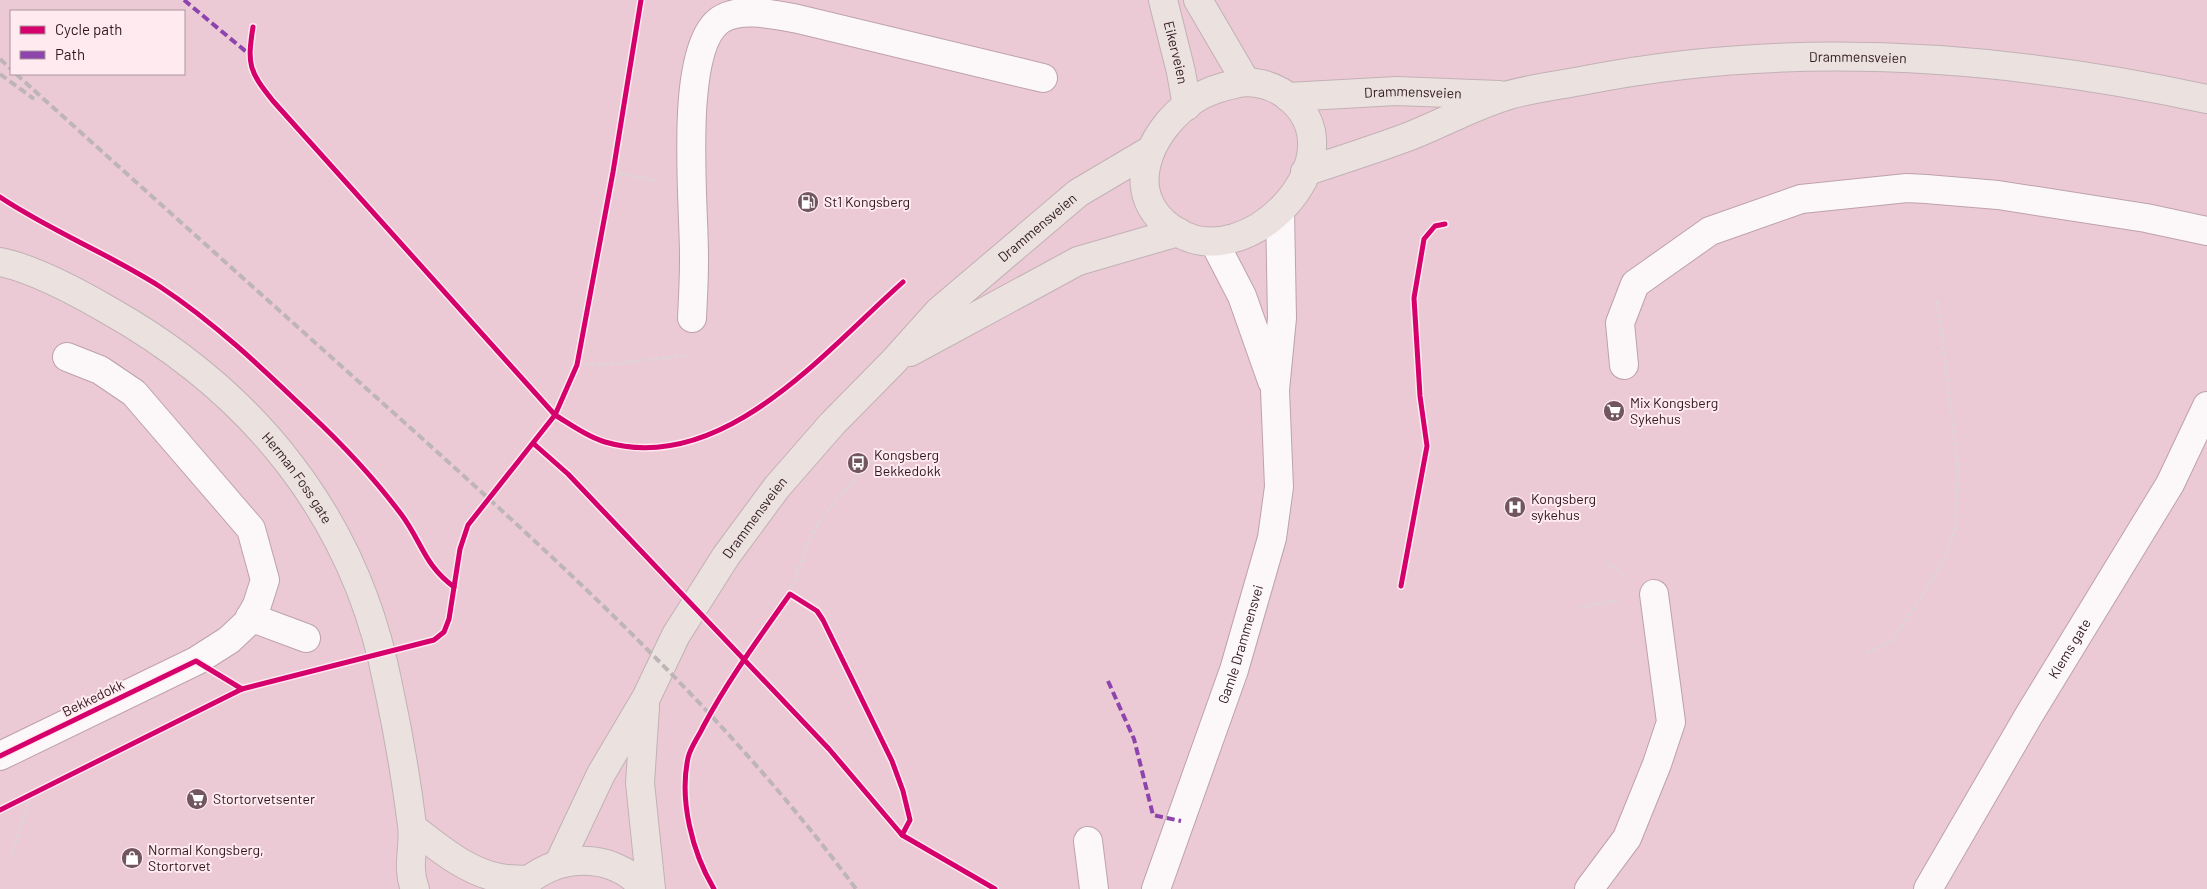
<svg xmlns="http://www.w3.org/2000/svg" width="2207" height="889" font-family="Barlow,sans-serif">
<rect width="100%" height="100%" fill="#eccad5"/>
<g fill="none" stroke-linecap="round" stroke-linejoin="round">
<!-- minor casing -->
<g stroke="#bda2ab" stroke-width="30">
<g id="minor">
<polyline points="1214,242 1242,296 1272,381"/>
<path d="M692 318C693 299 694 280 694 261 695 211 677 50 720 20 741 6 775 15 798 19L1043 78"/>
<polyline points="1624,365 1620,323 1635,284 1710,231 1801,199 1907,188 1926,189 1998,195 2146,218 2207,231"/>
<polyline points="250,617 306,638"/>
<polyline points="0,756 196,661 229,640 247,623 257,605 265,580 251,529 134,393 100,370 67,357"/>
<polyline points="1088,841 1094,889"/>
<path id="s1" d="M1156 889 1234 670 1272 538 1279 487 1275 390 1282 318 1280 211"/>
<polyline points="1589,889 1627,838 1657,764 1671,722 1654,594"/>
<path id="s2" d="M1928 889 2029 715 2170 484 2207 406"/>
</g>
</g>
<!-- major casing -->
<g stroke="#c2b1b7" stroke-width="30">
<g id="major">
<path id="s3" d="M1163 0 1181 72 1187 106"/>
<polyline points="1198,0 1246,82"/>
<path d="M1246 82C1265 83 1280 88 1294 102 1355 161 1248 275 1177 232 1119 197 1148 132 1192 101 1208 90 1227 85 1246 82Z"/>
<path id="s4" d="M1288 97 1397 91 1499 95"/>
<path id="s5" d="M1305 172C1340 160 1376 149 1410 136 1443 123 1475 105 1509 95 1534 88 1561 85 1586 80 1790 40 2004 55 2207 99"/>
<path id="s6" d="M0 262C35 269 77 292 108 310 254 392 356 518 388 685 398 731 406 778 412 825 415 847 406 867 415 889"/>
<polyline points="910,352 1078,261 1178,232"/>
<polyline points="645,707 640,783 651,889"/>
<path d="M413 828C439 848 467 872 500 878 509 880 519 879 528 880"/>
<path id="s7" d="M559 863 601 774 646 698 676 635 726 556 777 487 832 424 894 361 938 312 1078 193 1149 151"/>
<path d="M519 889C553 853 611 850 645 889"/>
</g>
</g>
<!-- path -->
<g stroke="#ded3d8" stroke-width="3" stroke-dasharray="4 2.5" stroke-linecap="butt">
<polyline points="613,172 657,181"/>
<polyline points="577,365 612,364 688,355"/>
<polyline points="1606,562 1624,574"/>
<path d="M790 594C797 576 802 556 810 539 825 507 853 482 877 457"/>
<polyline points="1582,607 1620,600"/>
<polyline points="1866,653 1893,640 1943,562 1956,527 1958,466 1937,298"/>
<polyline points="12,856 30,794"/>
</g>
<!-- minor -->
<use href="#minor" stroke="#fcf7f9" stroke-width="28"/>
<!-- major -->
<use href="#major" stroke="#ebe1df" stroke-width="28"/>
<!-- rail -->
<g stroke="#bdb5b7" stroke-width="4" stroke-dasharray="8 4" stroke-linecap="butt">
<polyline points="0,59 11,69"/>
<polyline points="0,74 34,99"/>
<path d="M16 74C149 194 282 313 415 432 573 574 730 718 856 889"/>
</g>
<!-- quiet -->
<g stroke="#8e44ad" stroke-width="4" stroke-dasharray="8 4" stroke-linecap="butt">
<polyline points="184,0 249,54"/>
<polyline points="1108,681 1134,739 1153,815 1181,821"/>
</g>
<!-- cycleway casing -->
<g stroke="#ffeaf0" stroke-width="8">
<g id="cycleway">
<path d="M253 27C247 65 249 71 273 101L555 415C570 424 587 437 605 442 723 476 825 351 903 282"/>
<path d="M0 197C51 231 107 253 159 286 214 322 262 368 309 413 342 444 374 478 401 514 422 542 424 565 454 587"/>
<polyline points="534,444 568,474 829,749 902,835 995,889"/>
<polyline points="1401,586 1427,446 1420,396 1414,298 1424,239 1435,226 1445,224"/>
<polyline points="0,756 196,661 242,689"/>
<polyline points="0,810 242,689 434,640 444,632 449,619 460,549 468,525 555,415 577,365 613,172 641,0"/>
<path d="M714 889C692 852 679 800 688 758 690 748 699 736 703 727 728 680 759 638 790 594L817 611 823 620 892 761 903 791 910 820 902 835"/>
</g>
</g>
<!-- cycleway -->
<use href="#cycleway" stroke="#d6006c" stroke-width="5"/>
</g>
<!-- icons -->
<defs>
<g id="fuel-disc" transform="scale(1.125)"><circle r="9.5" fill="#71565f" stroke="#ffeaf0"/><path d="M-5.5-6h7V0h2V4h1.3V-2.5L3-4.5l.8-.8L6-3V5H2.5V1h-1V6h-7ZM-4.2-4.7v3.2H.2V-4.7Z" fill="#fff"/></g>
<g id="supermarket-disc" transform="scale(1.125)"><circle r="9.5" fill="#71565f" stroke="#ffeaf0"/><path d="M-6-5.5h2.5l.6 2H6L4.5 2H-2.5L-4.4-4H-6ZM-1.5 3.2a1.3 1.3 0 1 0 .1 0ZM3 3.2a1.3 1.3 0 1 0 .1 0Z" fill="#fff"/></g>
<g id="bus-disc" transform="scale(1.125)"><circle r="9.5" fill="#71565f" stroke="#ffeaf0"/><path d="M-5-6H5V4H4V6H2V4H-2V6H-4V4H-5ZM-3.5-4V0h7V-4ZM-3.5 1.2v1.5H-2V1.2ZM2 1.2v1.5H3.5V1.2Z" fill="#fff"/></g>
<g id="hospital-disc" transform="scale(1.125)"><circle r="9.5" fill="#71565f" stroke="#ffeaf0"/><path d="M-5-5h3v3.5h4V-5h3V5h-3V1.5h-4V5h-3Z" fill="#fff"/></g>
<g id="shop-disc" transform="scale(1.125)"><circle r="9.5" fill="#71565f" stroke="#ffeaf0"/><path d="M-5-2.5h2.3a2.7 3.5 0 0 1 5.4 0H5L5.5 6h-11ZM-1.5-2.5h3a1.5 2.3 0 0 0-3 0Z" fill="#fff"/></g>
</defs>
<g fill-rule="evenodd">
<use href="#fuel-disc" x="808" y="202"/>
<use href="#supermarket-disc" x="1614" y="411"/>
<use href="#bus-disc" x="858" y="463"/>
<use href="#hospital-disc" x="1515" y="507"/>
<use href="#supermarket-disc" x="197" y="799"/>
<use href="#shop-disc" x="132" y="858"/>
</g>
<g text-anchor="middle" stroke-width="4" stroke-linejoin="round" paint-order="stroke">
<!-- street labels -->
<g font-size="14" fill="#2f1820" stroke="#ffeaf0">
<text dy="5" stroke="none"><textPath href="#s3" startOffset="54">Eikerveien</textPath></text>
<text dy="5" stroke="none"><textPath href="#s5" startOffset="570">Drammensveien</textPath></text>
<text dy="5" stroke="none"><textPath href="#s4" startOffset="125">Drammensveien</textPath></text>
<text dy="5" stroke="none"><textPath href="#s7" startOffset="804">Drammensveien</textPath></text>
<text dy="5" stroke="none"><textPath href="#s6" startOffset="374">Herman Foss gate</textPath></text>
<text dy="5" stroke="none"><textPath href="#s7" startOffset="398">Drammensveien</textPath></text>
<text dy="5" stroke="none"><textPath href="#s1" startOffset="259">Gamle Drammensvei</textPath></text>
<text dy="5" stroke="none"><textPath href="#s2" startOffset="279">Klems gate</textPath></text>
<text transform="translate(93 698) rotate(-26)" y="5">Bekkedokk</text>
</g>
<!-- poi labels -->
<g font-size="14" fill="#2f1820" stroke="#ffeaf0" text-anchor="start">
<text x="824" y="207">St1 Kongsberg</text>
<text x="1630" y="408">Mix Kongsberg<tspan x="1630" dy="16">Sykehus</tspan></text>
<text x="874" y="460">Kongsberg<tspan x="874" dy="16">Bekkedokk</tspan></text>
<text x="1531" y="504">Kongsberg<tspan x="1531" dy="16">sykehus</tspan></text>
<text x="213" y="804">Stortorvetsenter</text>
<text x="148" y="855">Normal Kongsberg,<tspan x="148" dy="16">Stortorvet</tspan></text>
</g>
</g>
<!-- legend -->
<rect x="10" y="10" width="175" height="65" fill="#ffeaf0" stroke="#ac969d"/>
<rect x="20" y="26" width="25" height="8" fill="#d6006c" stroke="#ac969d"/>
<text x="55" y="35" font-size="15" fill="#2f1820">Cycle path</text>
<rect x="20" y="51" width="25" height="8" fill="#8e44ad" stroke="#ac969d"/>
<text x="55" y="60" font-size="15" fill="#2f1820">Path</text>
</svg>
